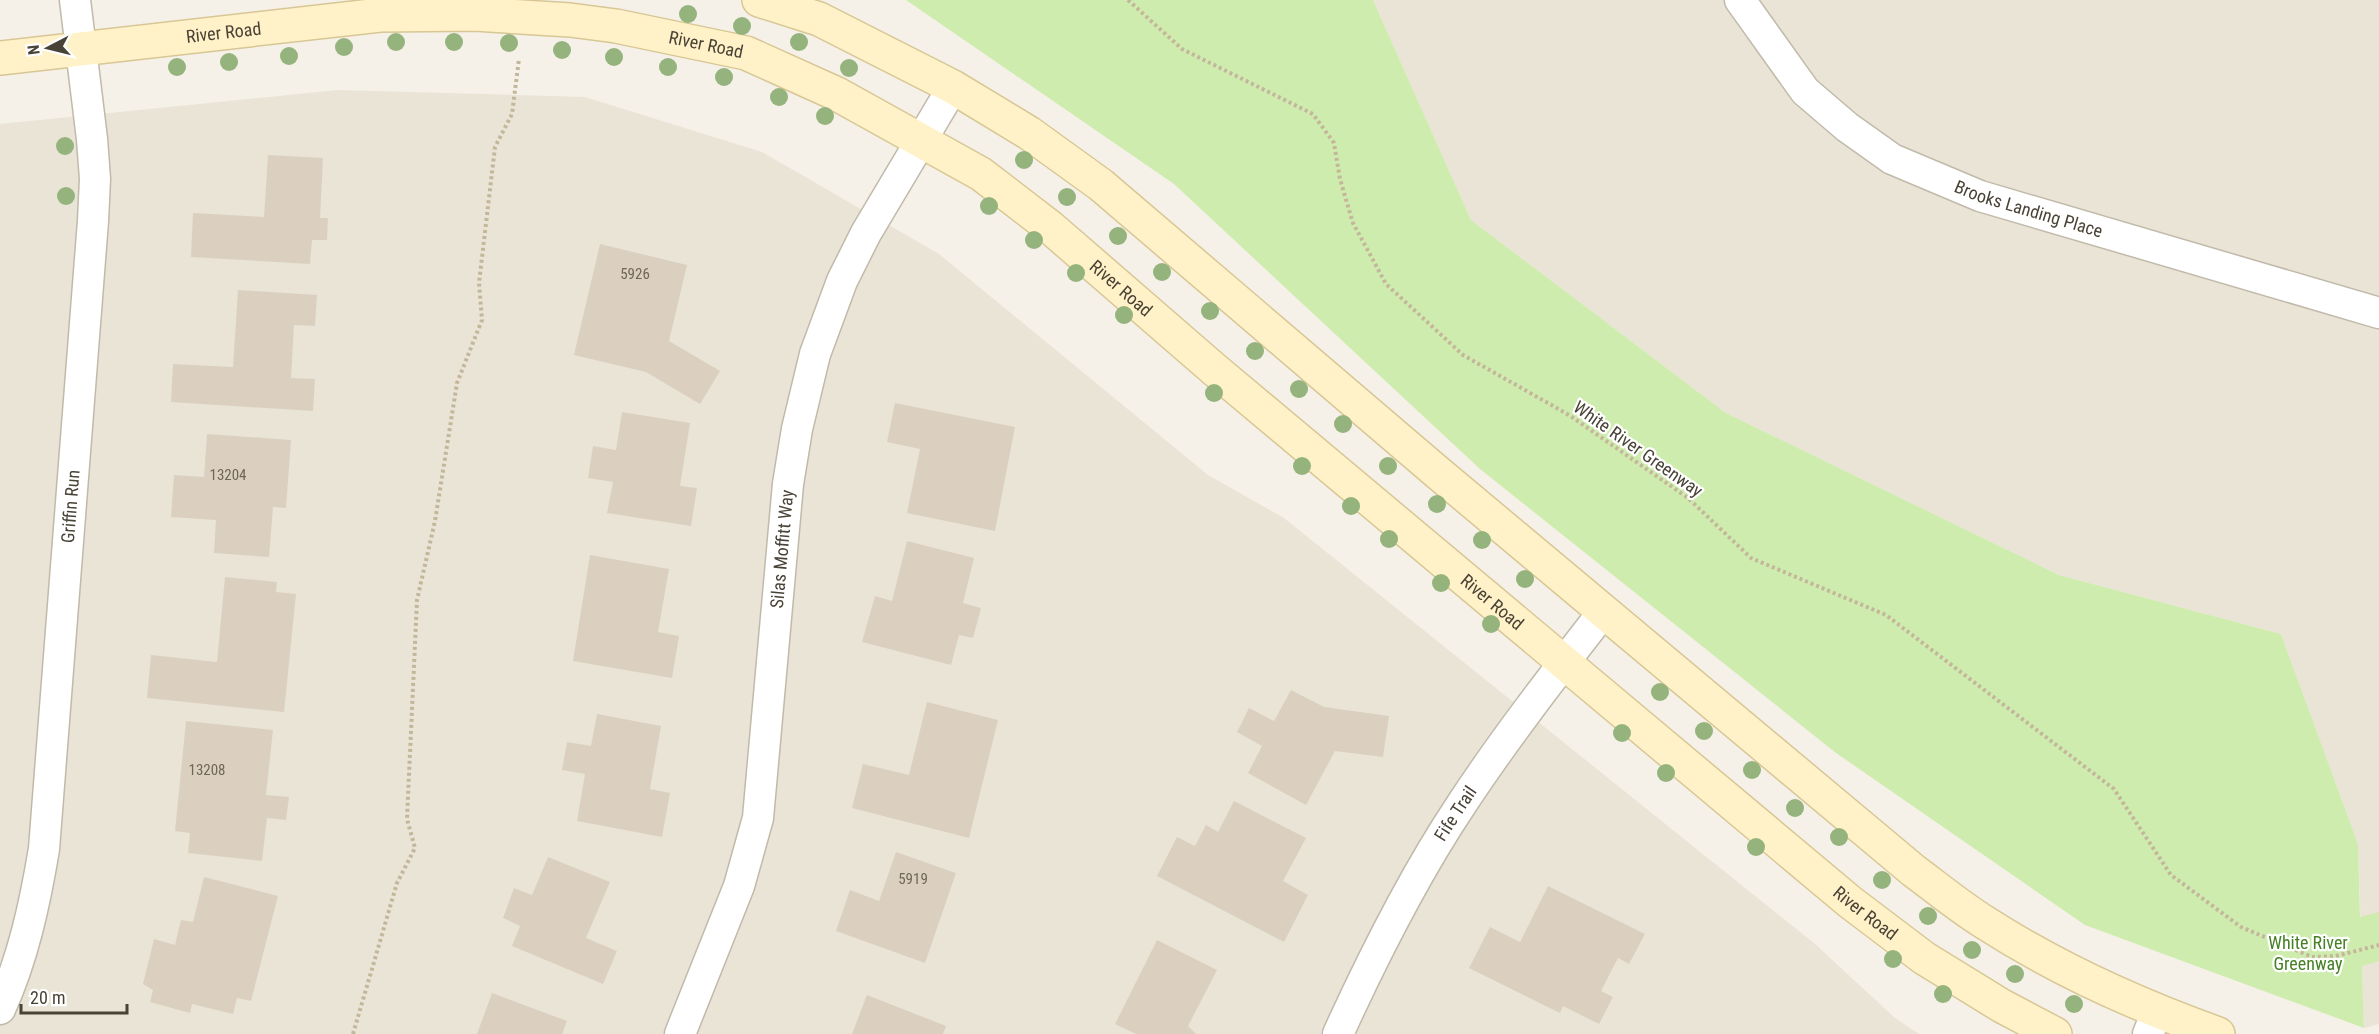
<svg xmlns="http://www.w3.org/2000/svg" width="2379" height="1034" font-family="'Roboto Condensed',sans-serif">
<rect width="100%" height="100%" fill="#f5f1e8"/>
<!-- residential -->
<g fill="#e9e4d6">
<polygon points="1373,0 2379,0 2379,1024 2364,1028 2358,844 2281,634 2059,575 1726,413 1471,220"/>
<polygon points="338,90 585,97 762,152 939,254 1208,475 1284,518 1815,944 1895,1018 1919,1034 0,1034 0,124"/>
</g>
<!-- green -->
<polygon fill="#cfecaf" points="906,0 1373,0 1471,220 1726,413 2059,575 2281,634 2358,844 2360,917 2379,912 2379,961 2362,966 2364,1028 2085,925 1836,753 1480,469 1174,184"/>
<!-- building -->
<g fill="#dbd0c0">
<polygon points="268,155 323,158 320,218 328,218 327,240 312,240 310,264 191,257 193,213 264,217"/>
<polygon points="600,244 687,265 669,341 720,371 700,404 646,372 574,355"/>
<polygon points="238,290 317,295 315,326 294,325 291,378 315,379 313,411 171,402 173,364 233,367"/>
<polygon points="895,403 1015,427 995,531 907,513 920,449 887,442"/>
<polygon points="622,412 690,423 680,486 697,488 691,526 607,513 613,482 588,478 593,446 616,450"/>
<polygon points="207,434 291,440 286,508 273,507 269,557 214,553 216,520 171,517 174,475 204,477"/>
<polygon points="907,541 974,558 963,603 981,608 973,638 959,635 951,665 862,642 875,596 892,601"/>
<polygon points="590,555 669,569 658,632 679,636 672,678 573,661"/>
<polygon points="225,577 277,582 276,592 296,594 284,712 147,698 151,655 217,662"/>
<polygon points="1291,690 1324,707 1389,716 1383,757 1335,751 1306,805 1248,773 1262,746 1237,732 1249,708 1274,721"/>
<polygon points="927,702 998,720 969,838 852,808 863,764 909,775"/>
<polygon points="597,714 661,726 650,789 670,793 662,837 577,821 585,774 562,770 567,742 591,746"/>
<polygon points="186,721 273,730 266,795 289,797 286,820 267,818 262,861 188,853 190,833 175,831"/>
<polygon points="1234,801 1306,838 1283,881 1308,895 1284,942 1157,876 1177,837 1195,846 1206,825 1218,832"/>
<polygon points="896,852 956,873 925,963 836,931 850,890 879,901"/>
<polygon points="548,857 610,882 586,938 617,951 603,984 512,946 520,926 503,918 514,888 532,895"/>
<polygon points="204,877 278,896 251,1001 237,998 233,1014 192,1004 190,1013 150,1002 153,990 143,984 154,939 175,945 181,920 193,922"/>
<polygon points="1548,886 1645,934 1629,964 1618,958 1601,991 1613,997 1599,1024 1563,1006 1560,1013 1469,968 1490,927 1520,942"/>
<polygon points="1157,940 1217,970 1188,1026 1196,1034 1136,1034 1115,1024"/>
<polygon points="492,993 567,1021 562,1034 477,1034"/>
<polygon points="867,995 946,1026 943,1034 852,1034"/>
</g>
<g fill="none" stroke-linecap="round" stroke-linejoin="round">
<!-- street casing -->
<g stroke="#c1baaa" stroke-width="33">
<g id="street">
<path id="s1" d="M1740 0 1805 91 1847 127 1892 159 1980 196 2379 313"/>
<path id="s2" d="M0 1009C23 959 35 903 44 849L93 221 95 179 92 139 75 0"/>
<path id="s3" d="M680 1034 739 886 758 818 788 484 797 429 815 354 842 281 866 233 953 87"/>
<path id="s4" d="M1338 1034C1374 955 1413 877 1461 805 1505 738 1555 674 1604 611"/>
<polyline points="2148,1034 2157,1012"/>
</g>
</g>
<!-- secondary casing -->
<g stroke="#d8c795" stroke-width="36">
<g id="secondary">
<path d="M759 0 819 19 953 87 1029 133 1101 185 1437 472 1914 871C1937 888 1960 907 1984 922 2057 969 2137 1005 2218 1034"/>
<path id="s5" d="M0 58 380 15 474 14 570 20 616 26 746 53 837 94 981 174 1050 227 1215 370 1850 902 1924 958 2002 1006 2055 1034"/>
</g>
</g>
<!-- path -->
<g stroke="#c4b69a" stroke-width="4" stroke-dasharray="3 3" stroke-linecap="butt">
<polyline points="1128,0 1182,49 1313,114 1334,143 1340,179 1353,223 1386,284 1463,355 1569,415 1688,498 1751,558 1886,615 2114,789 2171,875 2241,927 2312,957 2336,956 2379,945"/>
<polyline points="353,1034 397,883 415,848 407,819 417,600 435,521 457,383 482,320 479,283 495,147 512,114 519,59"/>
</g>
<!-- street -->
<use href="#street" stroke="#fff" stroke-width="30"/>
<!-- secondary -->
<use href="#secondary" stroke="#fff2c8" stroke-width="33"/>
</g>
<!-- trees -->
<g fill="#95b37d">
<circle cx="688" cy="14" r="9"/>
<circle cx="742" cy="26" r="9"/>
<circle cx="396" cy="42" r="9"/>
<circle cx="454" cy="42" r="9"/>
<circle cx="799" cy="42" r="9"/>
<circle cx="509" cy="43" r="9"/>
<circle cx="344" cy="47" r="9"/>
<circle cx="562" cy="50" r="9"/>
<circle cx="289" cy="56" r="9"/>
<circle cx="614" cy="57" r="9"/>
<circle cx="229" cy="62" r="9"/>
<circle cx="177" cy="67" r="9"/>
<circle cx="668" cy="67" r="9"/>
<circle cx="849" cy="68" r="9"/>
<circle cx="724" cy="77" r="9"/>
<circle cx="779" cy="97" r="9"/>
<circle cx="825" cy="116" r="9"/>
<circle cx="65" cy="146" r="9"/>
<circle cx="1024" cy="160" r="9"/>
<circle cx="66" cy="196" r="9"/>
<circle cx="1067" cy="197" r="9"/>
<circle cx="989" cy="206" r="9"/>
<circle cx="1118" cy="236" r="9"/>
<circle cx="1034" cy="240" r="9"/>
<circle cx="1162" cy="272" r="9"/>
<circle cx="1076" cy="273" r="9"/>
<circle cx="1210" cy="311" r="9"/>
<circle cx="1124" cy="315" r="9"/>
<circle cx="1255" cy="351" r="9"/>
<circle cx="1299" cy="389" r="9"/>
<circle cx="1214" cy="393" r="9"/>
<circle cx="1343" cy="424" r="9"/>
<circle cx="1302" cy="466" r="9"/>
<circle cx="1388" cy="466" r="9"/>
<circle cx="1437" cy="504" r="9"/>
<circle cx="1351" cy="506" r="9"/>
<circle cx="1389" cy="539" r="9"/>
<circle cx="1482" cy="540" r="9"/>
<circle cx="1525" cy="579" r="9"/>
<circle cx="1441" cy="583" r="9"/>
<circle cx="1491" cy="624" r="9"/>
<circle cx="1660" cy="692" r="9"/>
<circle cx="1704" cy="731" r="9"/>
<circle cx="1622" cy="733" r="9"/>
<circle cx="1752" cy="770" r="9"/>
<circle cx="1666" cy="773" r="9"/>
<circle cx="1795" cy="808" r="9"/>
<circle cx="1839" cy="837" r="9"/>
<circle cx="1756" cy="847" r="9"/>
<circle cx="1882" cy="880" r="9"/>
<circle cx="1928" cy="916" r="9"/>
<circle cx="1972" cy="950" r="9"/>
<circle cx="1893" cy="959" r="9"/>
<circle cx="2015" cy="974" r="9"/>
<circle cx="1943" cy="994" r="9"/>
<circle cx="2074" cy="1004" r="9"/>
</g>
<g text-anchor="middle" stroke-width="4.5" stroke-linejoin="round" paint-order="stroke">
<!-- number labels -->
<g font-size="15" fill="#6e6658">
<text x="635" y="279">5926</text>
<text x="228" y="480">13204</text>
<text x="207" y="775">13208</text>
<text x="913" y="884">5919</text>
</g>
<!-- street labels -->
<g font-size="18" fill="#494236" stroke="#fff">
<text dy="6" stroke="none"><textPath href="#s5" startOffset="225">River Road</textPath></text>
<text dy="6" stroke="none"><textPath href="#s5" startOffset="711">River Road</textPath></text>
<text dy="6" stroke="none"><textPath href="#s1" startOffset="368">Brooks Landing Place</textPath></text>
<text dy="6" stroke="none"><textPath href="#s5" startOffset="1197">River Road</textPath></text>
<text transform="translate(1638 449) rotate(35)" y="6">White River Greenway</text>
<text dy="6" stroke="none"><textPath href="#s2" startOffset="510">Griffin Run</textPath></text>
<text dy="6" stroke="none"><textPath href="#s3" startOffset="500">Silas Moffitt Way</textPath></text>
<text dy="6" stroke="none"><textPath href="#s5" startOffset="1683">River Road</textPath></text>
<text dy="6" stroke="none"><textPath href="#s4" startOffset="250">Fife Trail</textPath></text>
<text dy="6" stroke="none"><textPath href="#s5" startOffset="2169">River Road</textPath></text>
</g>
<!-- park labels -->
<g font-size="18" fill="#468025" stroke="#fff">
<text x="2308" y="949">White River<tspan x="2308" dy="21">Greenway</tspan></text>
</g>
</g>
<!-- north arrow -->
<g transform="translate(48 48) rotate(263)" stroke="#ffffff" stroke-width="4.5" paint-order="stroke">
<path d="M0-4.5L10 22L0 15L-10 22Z" fill="#494236"/>
<text y="-9" font-size="16" font-weight="bold" text-anchor="middle" fill="#494236">N</text>
</g>
<!-- scale -->
<path d="M21 1004v9h106v-9" fill="none" stroke="#494236" stroke-width="3"/>
<text x="30" y="1004" font-size="18" fill="#494236" stroke="#ffffff" stroke-width="4.5" paint-order="stroke">20 m</text>
</svg>
